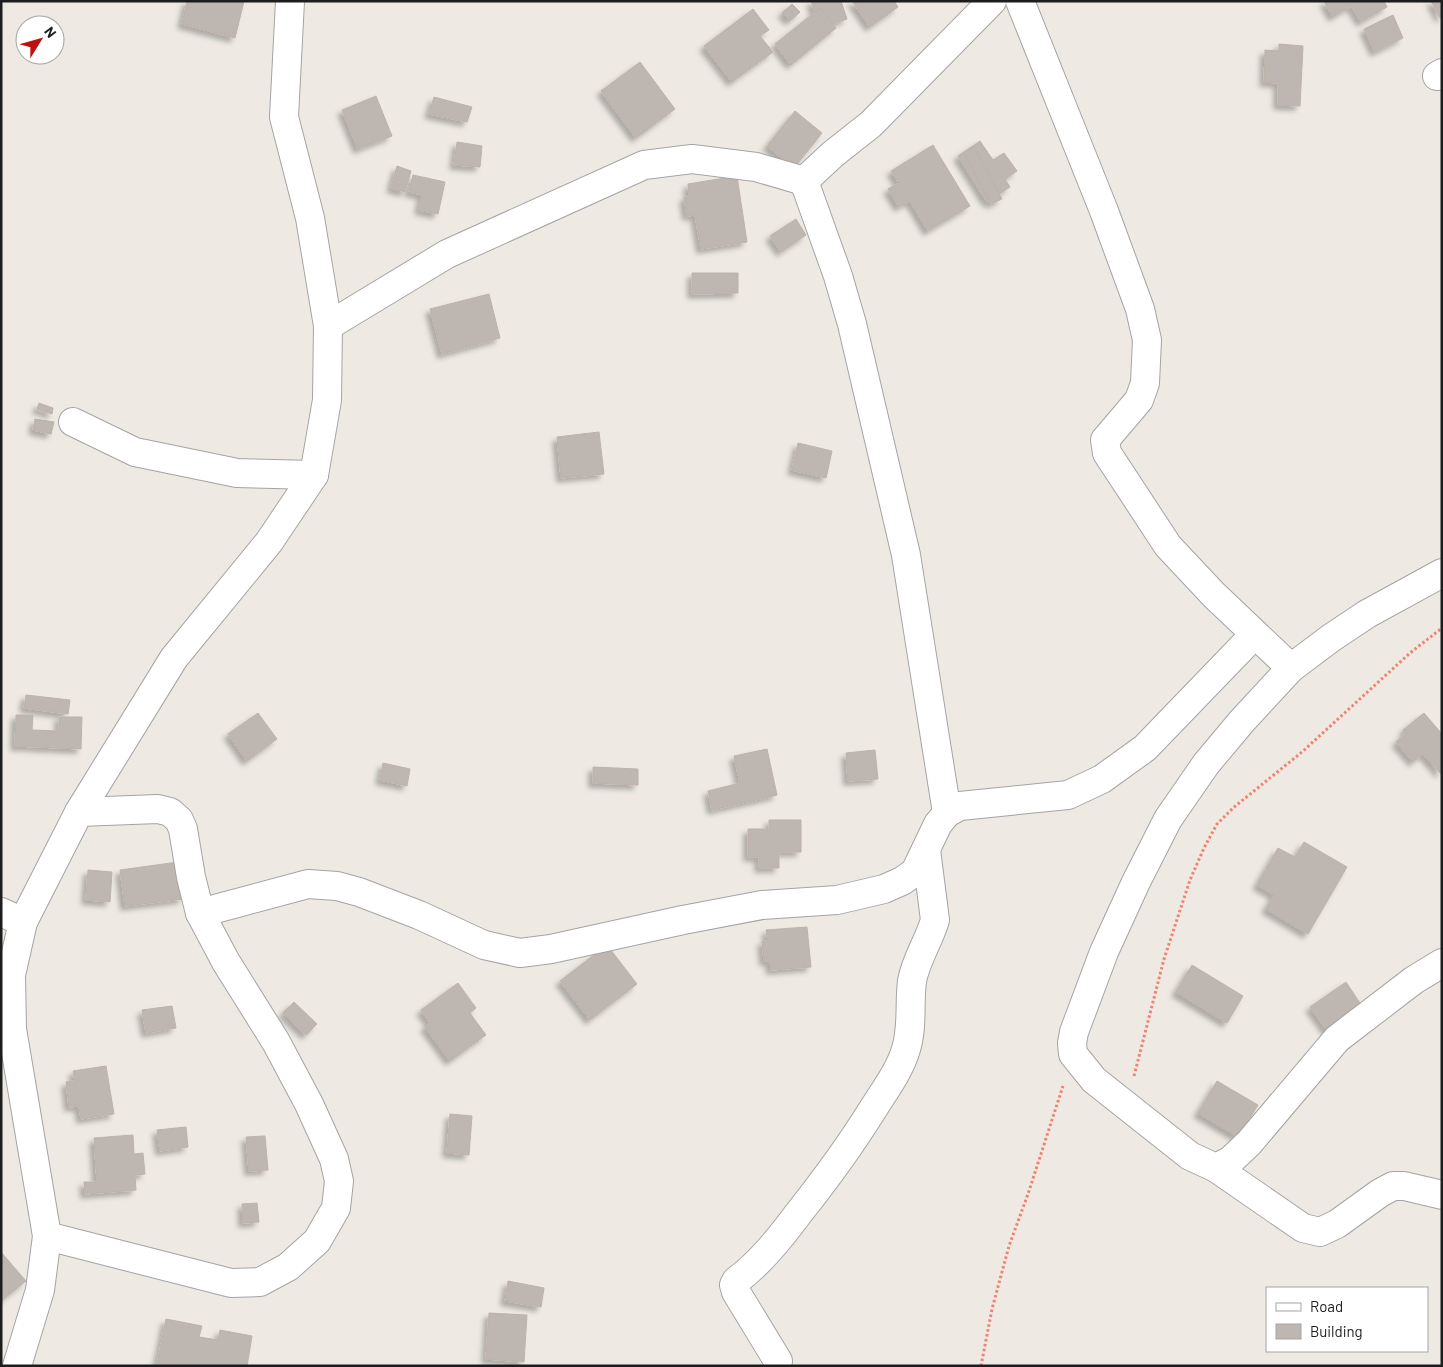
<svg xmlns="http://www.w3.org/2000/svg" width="1443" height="1367" font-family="Barlow,sans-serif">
<defs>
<filter id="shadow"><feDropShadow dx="-4.5" dy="4.5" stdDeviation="2.5" flood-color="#0004"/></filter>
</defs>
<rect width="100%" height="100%" fill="#eeeae3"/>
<!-- building -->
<g fill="#beb6b0" stroke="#beb2a7" filter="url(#shadow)">
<polygon points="187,1 244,1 235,38 182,24"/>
<polygon points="811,1 841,1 847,19 820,28"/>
<polygon points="852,1 894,1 898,7 870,27"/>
<polygon points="1324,1 1384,1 1387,7 1361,22 1351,6 1333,17"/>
<polygon points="1431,1 1442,1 1442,17 1440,18"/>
<polygon points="792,4 800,12 790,21 782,13"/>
<polygon points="820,8 836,28 791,65 775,44"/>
<polygon points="753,9 769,30 760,36 773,52 732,82 704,46"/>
<polygon points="1393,15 1403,38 1375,52 1364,29"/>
<polygon points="1279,44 1303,46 1300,106 1278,105 1278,83 1264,82 1265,50 1279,51"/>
<polygon points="640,62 675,109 636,138 601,91"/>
<polygon points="376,96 392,136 358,149 342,110"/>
<polygon points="434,97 472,107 467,122 429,114"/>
<polygon points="795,111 822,133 794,168 767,146"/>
<polygon points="980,141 993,160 1004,153 1017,171 1005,179 1010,187 987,202 958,156"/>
<polygon points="457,142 482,146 480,167 454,165"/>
<polygon points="933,145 970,206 928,231 910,201 899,207 888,189 899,183 891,171"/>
<polygon points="974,147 1002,199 991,204 964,153"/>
<polygon points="397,166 411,171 405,192 391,188"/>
<polygon points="413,175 445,182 438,214 419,210 422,195 409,192"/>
<polygon points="737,176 747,242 701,249 695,215 687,216 684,197 689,197 688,184"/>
<polygon points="796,219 806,235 781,252 770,236"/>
<polygon points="692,273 738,273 738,293 692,294"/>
<polygon points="489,294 500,338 442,354 430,309"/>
<polygon points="39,403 53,408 52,414 37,409"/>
<polygon points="35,419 54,422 51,434 33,430"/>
<polygon points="599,432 604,474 561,478 557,437"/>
<polygon points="798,443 832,451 826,478 792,470"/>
<polygon points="26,695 70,700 68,714 24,708"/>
<polygon points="258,713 277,739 247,761 228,734"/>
<polygon points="1424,713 1442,734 1441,774 1423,754 1413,762 1396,742 1406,733 1403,730"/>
<polygon points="16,715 33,715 32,730 59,731 59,717 82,717 81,749 15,746"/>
<polygon points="767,749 777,795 712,810 708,791 740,783 734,756"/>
<polygon points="875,750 878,779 848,781 846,753"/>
<polygon points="383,763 410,769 407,786 380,780"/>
<polygon points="593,767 638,769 638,785 593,783"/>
<polygon points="769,820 801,820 801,852 779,852 779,868 759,868 759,857 748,857 748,829 766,829 766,830 769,831"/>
<polygon points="1304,842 1347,867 1308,934 1266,909 1274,895 1257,885 1278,848 1295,857"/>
<polygon points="178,862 183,899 125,906 120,870"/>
<polygon points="88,870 112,872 110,902 86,900"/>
<polygon points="807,927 811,967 771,970 770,961 764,961 762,941 768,941 766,930"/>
<polygon points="607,945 637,984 590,1020 560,981"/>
<polygon points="1192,965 1243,996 1227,1023 1176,992"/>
<polygon points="1346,982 1364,1009 1328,1032 1310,1007"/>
<polygon points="458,983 476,1008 470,1013 486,1035 450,1061 425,1027 430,1023 421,1010"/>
<polygon points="294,1002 317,1024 306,1035 283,1013"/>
<polygon points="172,1006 176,1028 146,1033 142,1010"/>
<polygon points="106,1066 114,1114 81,1119 79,1106 69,1107 66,1082 75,1081 73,1071"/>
<polygon points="1217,1081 1258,1105 1238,1137 1198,1113"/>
<polygon points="450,1114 472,1116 469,1155 447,1153"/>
<polygon points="186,1127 188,1147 160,1151 157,1130"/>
<polygon points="133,1135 134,1154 143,1153 145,1174 135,1175 136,1190 85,1194 84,1182 97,1182 94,1138"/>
<polygon points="265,1136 268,1170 249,1171 246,1137"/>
<polygon points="257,1203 259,1222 243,1223 242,1204"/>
<polygon points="1,1252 26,1281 1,1301"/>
<polygon points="508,1281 544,1288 541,1307 505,1301"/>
<polygon points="489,1313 527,1315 524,1362 486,1359"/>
<polygon points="166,1319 202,1326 199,1337 218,1340 220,1330 252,1336 247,1366 157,1365"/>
</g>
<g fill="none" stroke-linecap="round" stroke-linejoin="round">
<!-- minor casing -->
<g stroke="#a4a4a4" stroke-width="30">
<g id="minor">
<polyline points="1020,1 1104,211 1140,309 1147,340 1145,383 1139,400 1105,440 1107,453 1168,546 1214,595 1291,668"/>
<polyline points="1437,76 1442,73"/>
<polyline points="804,181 838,276 852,324 906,555 947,813"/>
<polyline points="328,326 447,254 644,165 692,159 756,167 804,181 833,154 871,124 992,1"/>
<polyline points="73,422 135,452 237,473 314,475"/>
<polyline points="1442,573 1367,614 1331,638 1291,668 1242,721 1206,764 1168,819 1136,882 1104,952 1074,1032 1072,1043 1073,1054 1094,1080 1190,1156 1216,1168 1231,1160 1249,1143 1337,1039 1414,980 1442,963"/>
<polyline points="1,912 23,922"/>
<polyline points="200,913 308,884 337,886 359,892 419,915 484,945 520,953 551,949 683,920 762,905 837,900 884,889 902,881 915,872 938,824 947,813 960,806 1068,795 1102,779 1145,748 1255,634"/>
<polyline points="1216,1168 1303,1228 1320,1232 1337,1224 1380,1193 1393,1186 1404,1186 1442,1195"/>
<polyline points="47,1236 231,1283 260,1282 288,1267 317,1241 336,1208 339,1181 334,1159 309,1104 276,1042 226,962 200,913 191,877 183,829 179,820 170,812 158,809 79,812"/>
<path d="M778 1361 736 1292 734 1285 736 1281C761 1262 780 1238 798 1214 825 1180 850 1146 873 1109 885 1090 900 1070 906 1049 913 1027 909 1003 912 981 916 959 929 941 935 920L926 850"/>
<polyline points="17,1366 40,1290 47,1236 12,1029 11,975 23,922 79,812 174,658 269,542 314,475 327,400 328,326 310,218 284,117 290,1"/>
</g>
</g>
<!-- path -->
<g stroke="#f18171" stroke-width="3" stroke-dasharray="2.5 2.5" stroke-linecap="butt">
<polyline points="1134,1076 1164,959 1190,880 1204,848 1217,824 1233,808 1302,752 1410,653 1442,628"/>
<polyline points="981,1366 992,1309 1009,1246 1028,1194 1063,1086"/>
</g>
<!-- minor -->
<use href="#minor" stroke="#fff" stroke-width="28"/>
</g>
<!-- border -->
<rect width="1443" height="1367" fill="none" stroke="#1d1d1d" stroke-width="5"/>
<!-- legend -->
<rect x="1266" y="1287" width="162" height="65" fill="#ffffff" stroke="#a5a5a5"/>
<rect x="1276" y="1303" width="25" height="8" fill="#ffffff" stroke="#a5a5a5"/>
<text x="1310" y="1312" font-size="15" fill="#1d1d1d">Road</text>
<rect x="1276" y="1324" width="25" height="15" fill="#beb6b0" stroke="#a5a5a5"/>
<text x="1310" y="1337" font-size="15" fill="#1d1d1d">Building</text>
<!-- north arrow -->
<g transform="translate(40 40) rotate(53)"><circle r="24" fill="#ffffff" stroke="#a5a5a5"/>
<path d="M0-4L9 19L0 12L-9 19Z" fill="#be100c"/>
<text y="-8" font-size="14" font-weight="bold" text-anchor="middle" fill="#1d1d1d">N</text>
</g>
</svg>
